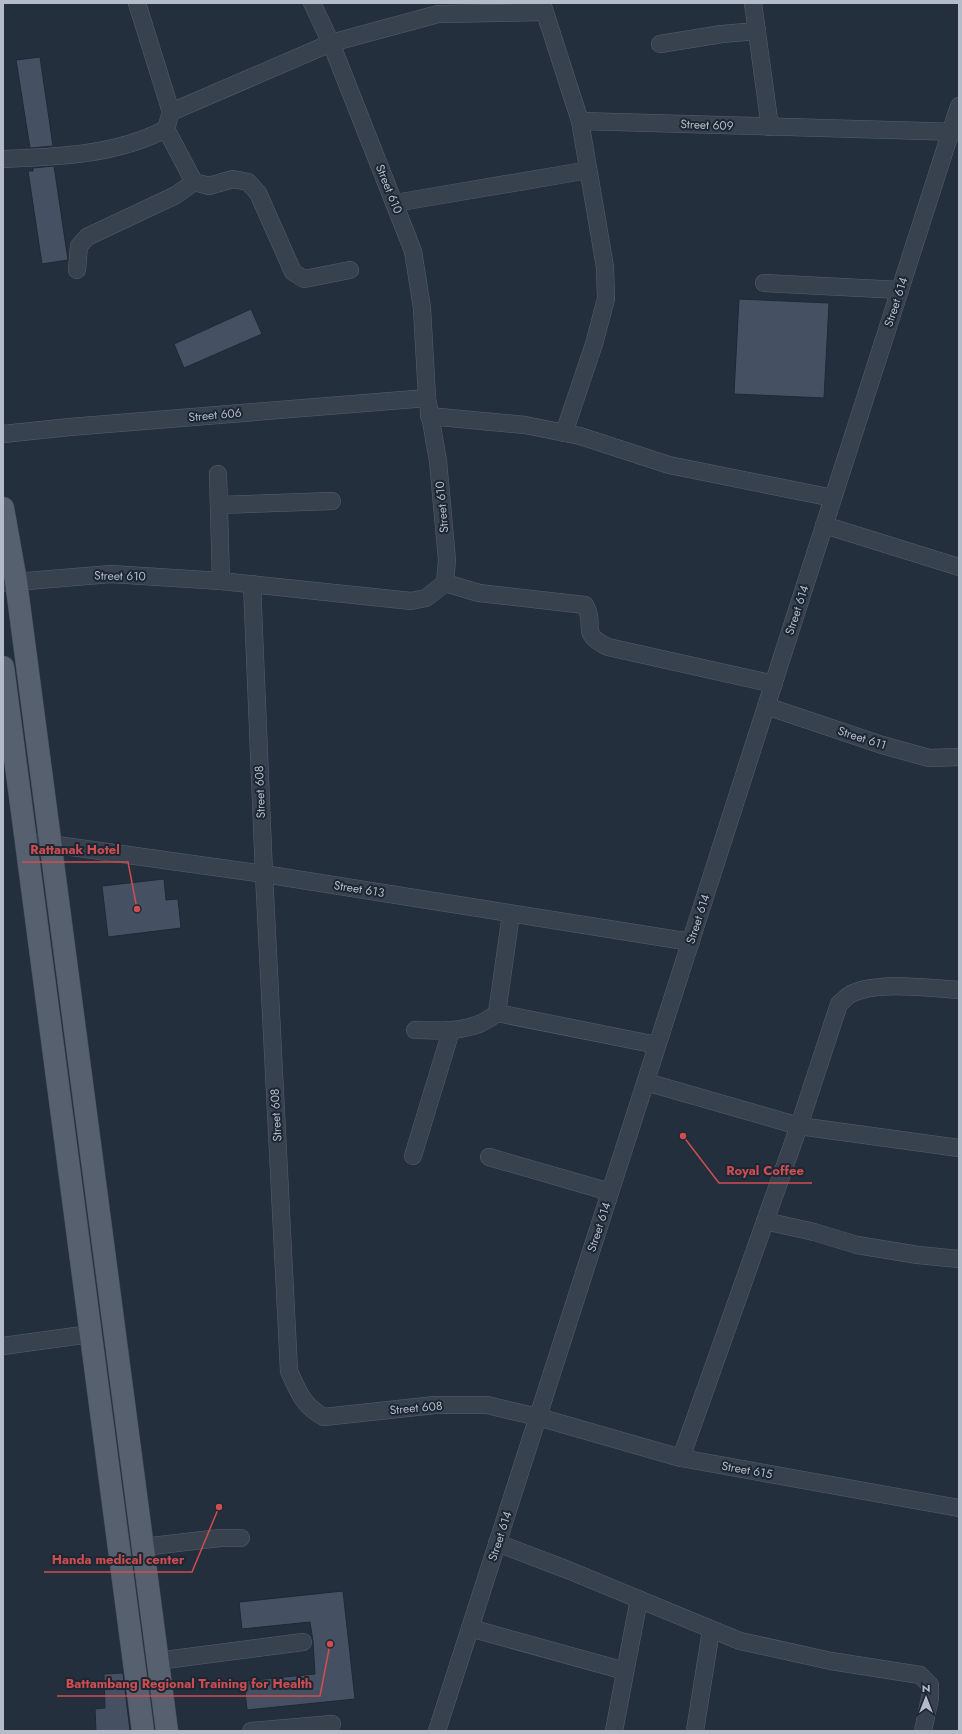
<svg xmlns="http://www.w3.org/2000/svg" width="962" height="1734" font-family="Jost,sans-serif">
<rect width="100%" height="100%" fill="#242f3e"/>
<!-- building -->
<g fill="#455162" stroke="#1f2835">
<polygon points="40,57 53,146 30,148 16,60"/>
<polygon points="54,166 68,260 42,264 28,171 33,171 33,168"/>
<polygon points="739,299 829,303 824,398 734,394"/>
<polygon points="251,309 262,334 184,368 174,344"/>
<polygon points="164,879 166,900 178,899 181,928 108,937 102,886"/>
<polygon points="343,1591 355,1699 247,1710 244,1681 315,1674 313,1641 310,1622 242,1629 239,1602"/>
<polygon points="123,1673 130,1731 96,1731 95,1709 105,1708 104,1674"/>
</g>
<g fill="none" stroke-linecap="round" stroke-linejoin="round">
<!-- minor casing -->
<g stroke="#565f6c" stroke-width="18">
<g id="minor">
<polyline points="137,3 171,112 166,129 194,182 209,186 233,179 248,182 258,193 293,272 304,279 350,270"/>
<polyline points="542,3 580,121 605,267 606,299 594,344 564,433"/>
<polyline points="753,3 770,127"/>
<polyline points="660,44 722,34 757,31"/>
<polyline points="171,112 331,43 438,14 545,12"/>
<polyline points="580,121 959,132"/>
<path d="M3 159C58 157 116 155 166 129"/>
<polyline points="395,203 583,171 587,168"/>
<polyline points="77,270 79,246 87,237 176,195 194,182"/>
<polyline points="764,283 900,290"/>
<polyline points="429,416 525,425 580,436 669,465 833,498"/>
<polyline points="3,434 70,427 427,398"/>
<polyline points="218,474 221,581"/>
<polyline points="219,505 332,501"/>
<polyline points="824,525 959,567"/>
<polyline points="3,583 111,574 221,581 411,601 426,598 445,583 447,560 438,461 427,398 422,308 413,251 331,43 312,3"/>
<path d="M445 583 479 593 585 605C597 626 578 633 608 647L774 684"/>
<path d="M252 584 264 874 289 1371C298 1391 303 1406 324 1417L435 1405H487L538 1417 681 1458 959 1508"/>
<polyline points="766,706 882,745 929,758 959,757"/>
<polyline points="26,843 50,844 264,874 691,942"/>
<polyline points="497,1013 511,914"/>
<path d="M415 1030C443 1031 474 1033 497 1013L657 1045"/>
<polyline points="646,1082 799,1126 959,1148"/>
<polyline points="413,1156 451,1031"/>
<polyline points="489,1157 610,1192"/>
<polyline points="765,1221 814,1232 857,1245 918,1255 959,1259"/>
<polyline points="3,1346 90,1334"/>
<path d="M681 1458 799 1126 839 1004C843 1001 847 996 851 994 877 981 929 988 959 990"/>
<polyline points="497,1543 568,1570 740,1641 831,1661 920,1675 930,1685 930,1698 923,1731"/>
<polyline points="143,1547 220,1538 241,1538"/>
<polyline points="470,1628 625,1671"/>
<polyline points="157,1661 303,1642"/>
<polyline points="251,1731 332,1724"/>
<polyline points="437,1731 959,106"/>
<polyline points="614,1731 639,1599"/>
<polyline points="695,1731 711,1630"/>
</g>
</g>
<!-- major casing -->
<g stroke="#414a57" stroke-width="23">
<g id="major">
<polyline points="3,508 16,581 167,1731"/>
<polyline points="3,667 143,1731"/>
</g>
</g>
<!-- minor -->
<use href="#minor" stroke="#38414e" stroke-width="17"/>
<!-- major -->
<use href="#major" stroke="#56606e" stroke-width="22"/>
</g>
<g text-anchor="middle" stroke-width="4" stroke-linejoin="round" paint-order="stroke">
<!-- street labels -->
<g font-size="12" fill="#b4bcc9" stroke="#1d2633">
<text transform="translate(707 125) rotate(2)" y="4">Street 609</text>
<text transform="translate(389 189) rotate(68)" y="4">Street 610</text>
<text transform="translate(896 302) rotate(-72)" y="4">Street 614</text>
<text transform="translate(215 415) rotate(-5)" y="4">Street 606</text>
<text transform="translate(442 507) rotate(-95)" y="4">Street 610</text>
<text transform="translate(120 576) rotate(1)" y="4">Street 610</text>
<text transform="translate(797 610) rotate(-72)" y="4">Street 614</text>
<text transform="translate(862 738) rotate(18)" y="4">Street 611</text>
<text transform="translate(260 792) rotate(-92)" y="4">Street 608</text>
<text transform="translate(359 889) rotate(9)" y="4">Street 613</text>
<text transform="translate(698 919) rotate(-72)" y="4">Street 614</text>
<text transform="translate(276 1115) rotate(-93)" y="4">Street 608</text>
<text transform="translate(599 1227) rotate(-72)" y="4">Street 614</text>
<text transform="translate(416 1408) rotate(-5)" y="4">Street 608</text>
<text transform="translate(747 1470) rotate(10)" y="4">Street 615</text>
<text transform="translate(500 1536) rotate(-72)" y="4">Street 614</text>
</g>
</g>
<!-- callouts -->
<path fill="none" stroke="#ce4d50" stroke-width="1.5" d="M137 909L128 862H22M683 1136L719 1183H812M219 1507L192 1572H44M330 1644L320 1696H57"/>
<g fill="#ce4d50" stroke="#1d2633" stroke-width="1.5">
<circle cx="137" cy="909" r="4"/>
<circle cx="683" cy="1136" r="4"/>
<circle cx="219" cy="1507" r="4"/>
<circle cx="330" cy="1644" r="4"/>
</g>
<g font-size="13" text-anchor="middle" font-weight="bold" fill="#ce4d50" stroke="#1d2633" stroke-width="4" stroke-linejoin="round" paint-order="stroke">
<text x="75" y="854">Rattanak Hotel</text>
<text x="765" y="1175">Royal Coffee</text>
<text x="118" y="1564">Handa medical center</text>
<text x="189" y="1688">Battambang Regional Training for Health</text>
</g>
<!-- border -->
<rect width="962" height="1734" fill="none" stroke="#b4bcc9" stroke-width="8"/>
<!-- north arrow -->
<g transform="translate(926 1698)" stroke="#1d2633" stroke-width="3" paint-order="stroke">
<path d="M0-3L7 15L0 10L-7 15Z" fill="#b4bcc9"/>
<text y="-6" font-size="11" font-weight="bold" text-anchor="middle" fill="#b4bcc9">N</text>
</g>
</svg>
